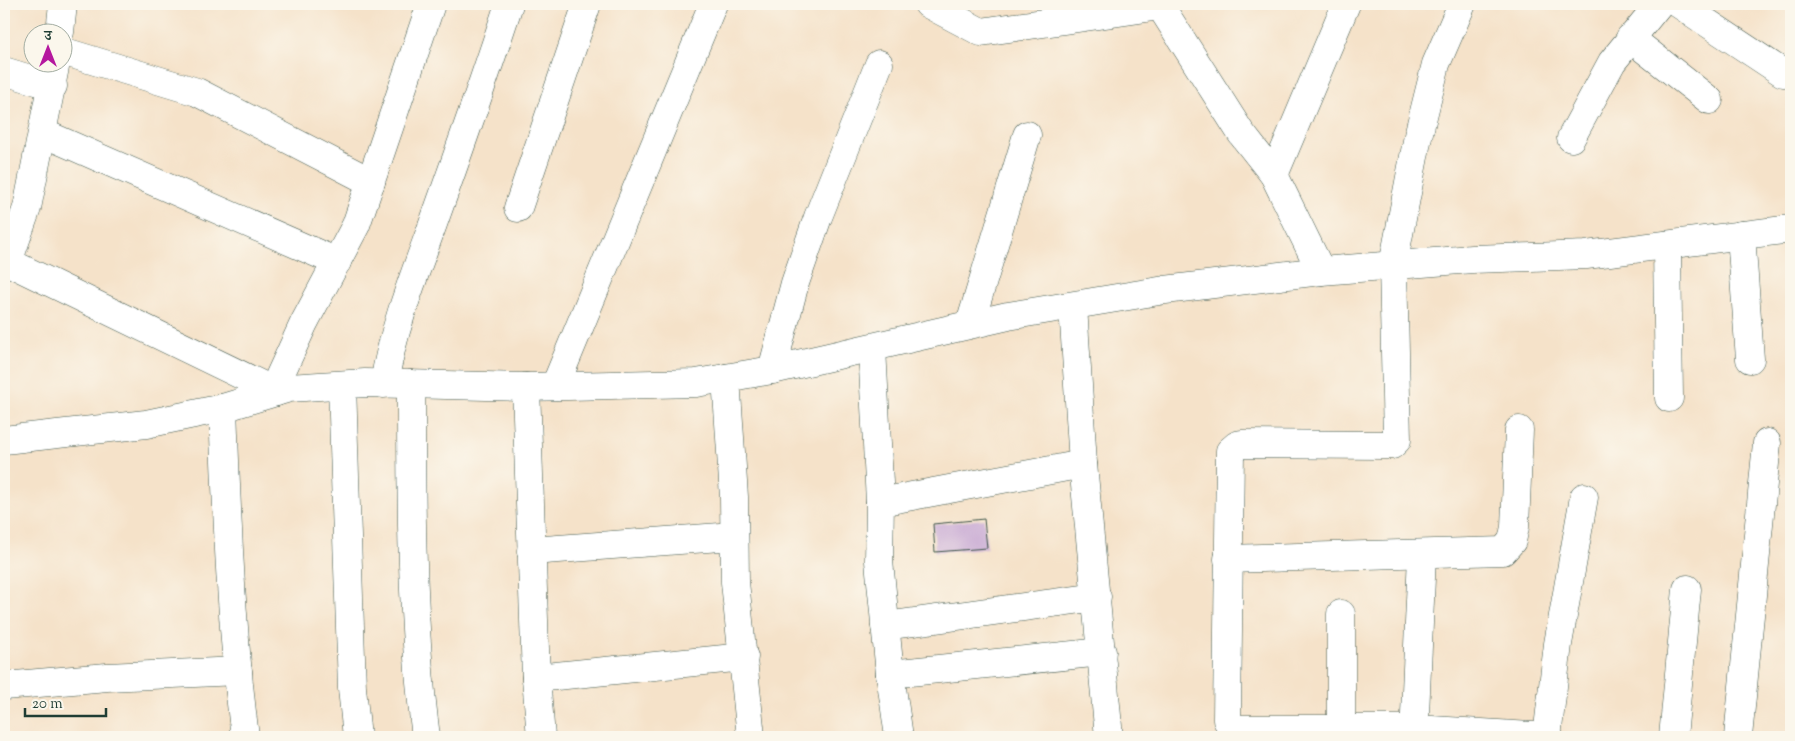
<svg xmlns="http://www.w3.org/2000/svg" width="1795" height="741" font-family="'Sorts Mill Goudy','Noto Serif Devanagari',serif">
<rect width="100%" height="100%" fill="#fbf7ec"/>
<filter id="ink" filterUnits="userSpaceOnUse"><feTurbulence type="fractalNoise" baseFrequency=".02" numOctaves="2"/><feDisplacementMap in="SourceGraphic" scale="10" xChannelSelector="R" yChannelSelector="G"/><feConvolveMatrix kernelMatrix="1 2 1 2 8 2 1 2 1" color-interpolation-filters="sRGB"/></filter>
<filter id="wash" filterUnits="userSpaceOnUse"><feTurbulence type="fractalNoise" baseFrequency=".0096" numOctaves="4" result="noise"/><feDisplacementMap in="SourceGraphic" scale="20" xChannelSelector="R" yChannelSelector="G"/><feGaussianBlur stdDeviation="1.12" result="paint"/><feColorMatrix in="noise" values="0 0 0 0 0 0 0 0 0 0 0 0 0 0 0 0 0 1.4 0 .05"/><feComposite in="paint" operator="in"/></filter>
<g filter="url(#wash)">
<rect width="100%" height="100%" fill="#f5e2c9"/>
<g id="blocks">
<!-- building -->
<polygon fill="#c9abd4" points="984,519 987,548 935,552 933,524"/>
</g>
</g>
<g filter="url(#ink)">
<use href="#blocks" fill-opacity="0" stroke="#3f564a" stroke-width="1"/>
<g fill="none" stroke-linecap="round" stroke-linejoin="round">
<!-- minor casing -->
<g stroke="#3f564a" stroke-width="29">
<g id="minor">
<polyline points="928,4 981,32 1160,6"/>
<polyline points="1159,4 1241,133 1274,175 1321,271"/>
<polyline points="1462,4 1436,64 1418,136 1393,265 1397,440 1392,445 1386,445 1242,444 1237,445 1230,451 1227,720 1231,727 1241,729 1415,729 1549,737"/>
<polyline points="1679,4 1783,73"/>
<polyline points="60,32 63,4"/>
<polyline points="1630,38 1709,100"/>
<polyline points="62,51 197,92 371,182"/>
<polyline points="4,71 53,86"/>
<polyline points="43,133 337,262"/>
<polyline points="1571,138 1612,62 1659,4"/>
<polyline points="1274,175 1346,4"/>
<polyline points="518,208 587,4"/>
<polyline points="1741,235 1750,359"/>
<polyline points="1667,245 1669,398"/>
<polyline points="4,260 276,392 280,375 304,323 356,225 431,4"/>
<polyline points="8,262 27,208 56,62"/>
<polyline points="1073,306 1083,464"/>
<polyline points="970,324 1027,135"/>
<polyline points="872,348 880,502 879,561 890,674 899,737"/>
<polyline points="772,370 795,283 818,217 879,64"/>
<polyline points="726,378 734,497 735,582 751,737"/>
<path d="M384 384C393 328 414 276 433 224 459 151 485 78 509 4"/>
<path d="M411 384C411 502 411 620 426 737"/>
<polyline points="342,385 352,688 357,737"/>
<polyline points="555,386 713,4"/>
<polyline points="526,387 536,678 541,737"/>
<path d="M223 408C227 517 231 628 245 737"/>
<polyline points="880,502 1083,464 1109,737"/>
<polyline points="531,551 734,536"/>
<polyline points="1228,559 1503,551 1512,541 1515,527 1519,430"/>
<polyline points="1341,614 1341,730"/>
<polyline points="885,626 1097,597"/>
<polyline points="890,674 1102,652"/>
<polyline points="536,678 744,657"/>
<polyline points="4,686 107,677 238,671"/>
<polyline points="1414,737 1422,555"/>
<polyline points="1547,737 1558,644 1584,497"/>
<polyline points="1673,737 1687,589"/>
<polyline points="1738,737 1767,443"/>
</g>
</g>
<!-- tertiary casing -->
<g stroke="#3f564a" stroke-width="29">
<polyline id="tertiary" points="4,440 146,424 223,408 289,388 365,383 526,387 696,383 772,370 1008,316 1165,290 1321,271 1472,259 1586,255 1791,229"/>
</g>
<!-- minor -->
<use href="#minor" stroke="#fff" stroke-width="28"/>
<!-- tertiary -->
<use href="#tertiary" stroke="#fff" stroke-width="28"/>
</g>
</g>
<!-- margin -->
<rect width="1795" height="741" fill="none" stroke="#fbf7ec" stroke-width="20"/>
<!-- north arrow -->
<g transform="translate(48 48)"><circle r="24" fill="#fbf7ec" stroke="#a3ada2"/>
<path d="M0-4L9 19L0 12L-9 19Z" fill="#b5179e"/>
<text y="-8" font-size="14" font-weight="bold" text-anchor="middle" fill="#1f3d34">उ</text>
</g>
<!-- scale -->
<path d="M25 708v8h81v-8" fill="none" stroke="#1f3d34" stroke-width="2.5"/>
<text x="32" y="708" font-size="15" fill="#1f3d34" stroke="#fbf7ec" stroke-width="4" paint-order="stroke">20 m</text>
</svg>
